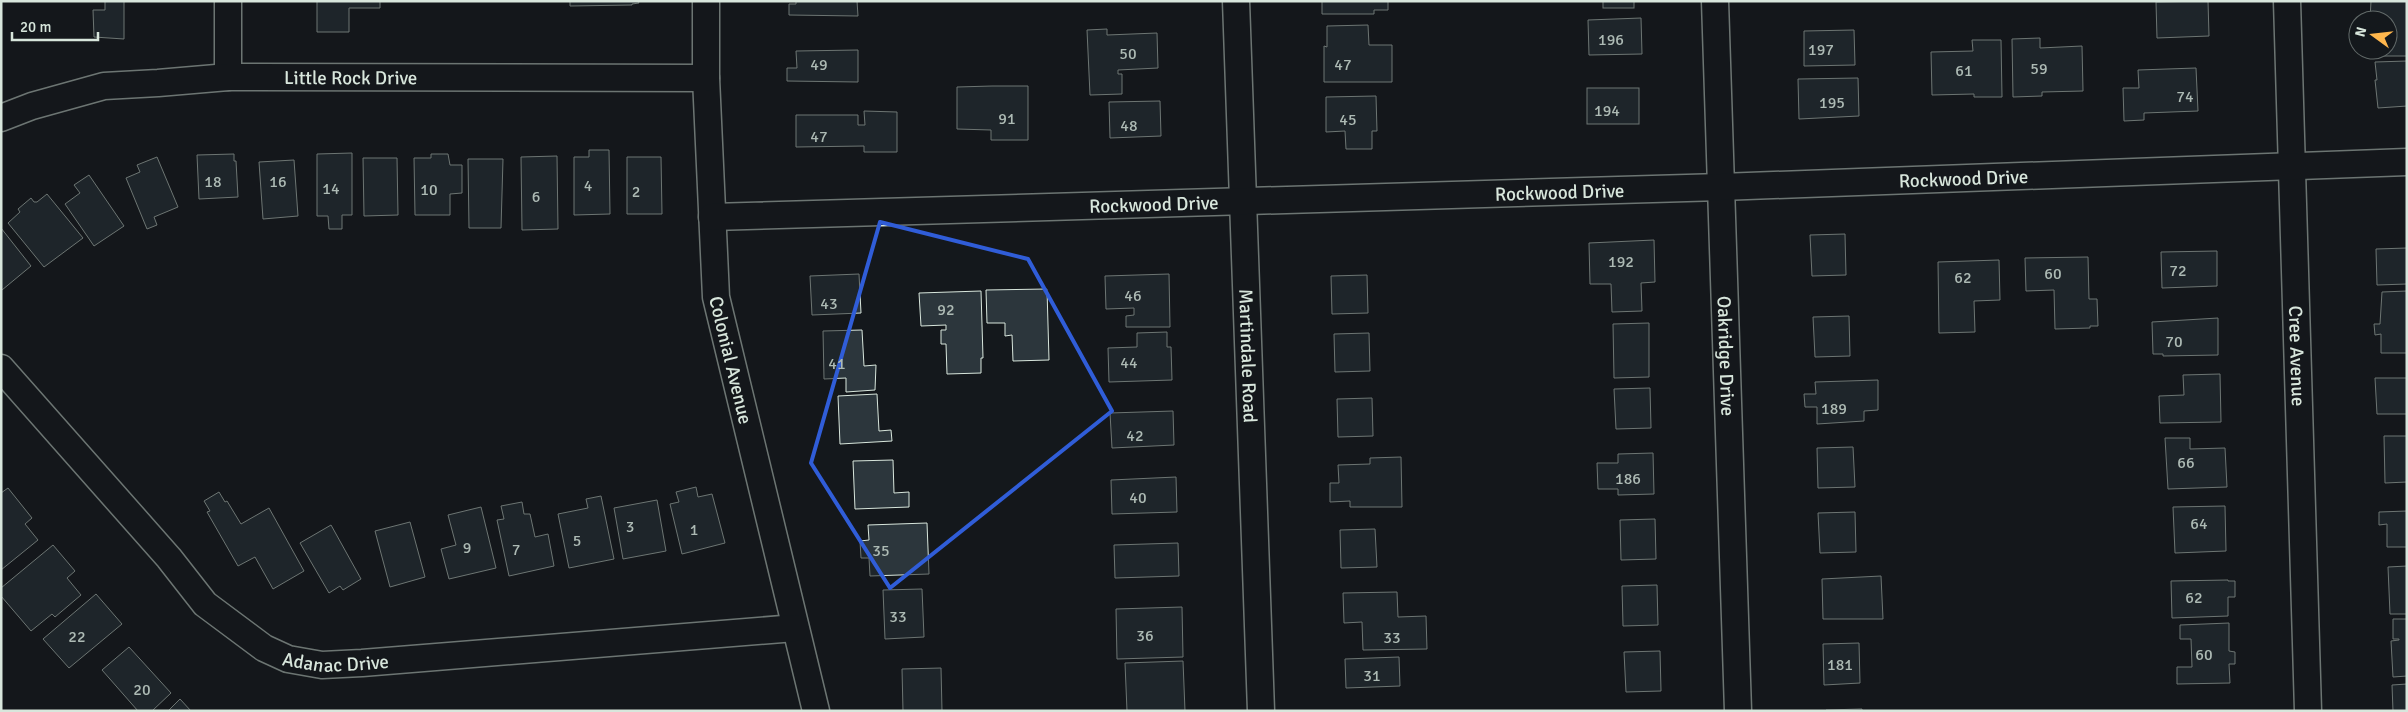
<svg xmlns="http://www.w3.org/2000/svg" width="2408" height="712" font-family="Signika,sans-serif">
<rect width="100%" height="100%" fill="#14181c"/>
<!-- building -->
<g fill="#2c363c" stroke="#d8e6dc">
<polygon points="105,1 124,1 124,39 94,37 93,10 105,10"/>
<polygon points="317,1 380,1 380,8 349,8 349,32 317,32"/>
<polygon points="570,1 638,1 639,3 632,4 632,5 570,6"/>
<polygon points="796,1 857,1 858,16 789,15 789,4 796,4"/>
<polygon points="1322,1 1388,1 1388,10 1374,10 1374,14 1322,14"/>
<rect x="1603" y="1" width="31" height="7"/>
<polygon points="2208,1 2209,36 2157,38 2156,2"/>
<polygon points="2371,1 2407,1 2407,56 2373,56 2373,50 2388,50 2388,20 2370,20"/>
<polygon points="1641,18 1642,54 1589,55 1588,20"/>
<polygon points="1368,25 1369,45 1392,45 1392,82 1324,82 1324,46 1327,47 1327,26"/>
<polygon points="1107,29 1107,35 1157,33 1158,68 1118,70 1118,74 1122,74 1122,94 1090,95 1087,30"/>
<polygon points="1854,30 1855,65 1804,66 1804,31"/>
<polygon points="2040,38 2040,48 2082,46 2083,91 2042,92 2042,96 2013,97 2012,39"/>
<polygon points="1972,40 2001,40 2002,97 1974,97 1974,94 1932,95 1931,52 1973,51"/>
<polygon points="858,50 858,82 787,81 787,68 797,68 796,51"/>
<polygon points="2407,61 2407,106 2378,108 2375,80 2377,80 2375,62"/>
<polygon points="2196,68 2198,111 2144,113 2144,120 2124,121 2123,88 2139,88 2138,70"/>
<polygon points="1858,78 1859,116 1799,119 1798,79"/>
<polygon points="992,86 1028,86 1028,140 991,140 991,130 957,129 957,87"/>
<rect x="1587" y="88" width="52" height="36"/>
<polygon points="1376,96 1377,131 1372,131 1372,149 1346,149 1345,131 1326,132 1326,97"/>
<polygon points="1160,101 1161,136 1110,138 1109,102"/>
<polygon points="864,111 897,112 897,152 864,152 864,146 796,147 796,115 858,115 858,125 865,125"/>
<polygon points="589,150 609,150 610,214 574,215 574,157 589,157"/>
<polygon points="352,153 352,215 342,215 342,229 329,229 328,216 317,216 317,154"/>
<polygon points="234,154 234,161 236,161 238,197 199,199 197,155"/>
<polygon points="431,154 448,154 450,165 462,165 462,193 450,194 450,215 415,215 414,158 431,158"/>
<polygon points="557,156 558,229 522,230 521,157"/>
<polygon points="157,157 178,207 154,217 157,225 147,229 126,178 140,172 137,165"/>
<polygon points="627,157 661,157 662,214 627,214"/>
<polygon points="363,158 397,158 398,215 364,216"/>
<polygon points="468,159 503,159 501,228 469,228"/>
<polygon points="294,160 298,216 263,219 259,162"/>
<polygon points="89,175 124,226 94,246 65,204 80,193 74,185"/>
<polygon points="47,194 83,238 44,267 8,223 20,212 18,209 31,198 34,202 37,202"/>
<polygon points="1,228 31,266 2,290 1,289"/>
<polygon points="1845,234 1846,275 1812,276 1810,235"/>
<polygon points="1654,240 1655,282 1641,283 1642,311 1612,312 1611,284 1590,284 1589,243"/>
<polygon points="2407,248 2407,284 2377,285 2376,249"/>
<polygon points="2217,251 2217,286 2162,288 2161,252"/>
<polygon points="2088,257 2089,299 2097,299 2098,326 2090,326 2090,328 2055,329 2054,290 2026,291 2025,258"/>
<polygon points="1999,260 2000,300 1974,301 1975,332 1939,333 1938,262"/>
<polygon points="859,274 861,313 812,315 810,276"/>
<polygon points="1169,274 1170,327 1126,327 1126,316 1134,315 1134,308 1106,309 1105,276"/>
<polygon points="1367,275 1368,313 1332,314 1331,276"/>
<polygon points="1047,289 1049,360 1013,361 1012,335 1005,336 1005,323 987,323 986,290"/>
<polygon points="981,291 983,358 981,358 981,373 947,374 946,344 941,344 941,330 946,330 946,325 921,326 919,293"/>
<polygon points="2407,291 2407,353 2381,353 2381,334 2375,335 2374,324 2380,324 2382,292"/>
<polygon points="1849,316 1850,356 1815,357 1813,317"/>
<polygon points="2218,318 2218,355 2163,356 2163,354 2153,354 2152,322"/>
<polygon points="1649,323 1649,377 1614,378 1613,324"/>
<polygon points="862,330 864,366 876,365 875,390 846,392 846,378 824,379 823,331"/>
<polygon points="1167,332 1167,347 1171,347 1172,380 1109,382 1108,348 1137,347 1137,333"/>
<polygon points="1369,333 1370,371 1335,372 1334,334"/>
<polygon points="2220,374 2221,422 2160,423 2159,396 2184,395 2183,375"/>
<polygon points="2375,378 2407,378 2407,414 2377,414"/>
<polygon points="1878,380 1878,410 1864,411 1864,421 1817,424 1817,407 1805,407 1804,394 1816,394 1815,382"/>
<polygon points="1650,388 1651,428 1616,429 1614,389"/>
<polygon points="877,394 879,431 891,430 892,441 840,444 838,396"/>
<polygon points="1372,398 1373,436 1338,437 1337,399"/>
<polygon points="1173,411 1174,445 1112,448 1110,413"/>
<polygon points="2384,436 2407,436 2407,482 2385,483"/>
<polygon points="2165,438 2190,438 2190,449 2225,448 2227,487 2168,489"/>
<polygon points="1853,447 1855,487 1818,488 1817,448"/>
<polygon points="1653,453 1654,494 1618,495 1618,489 1598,489 1597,463 1618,463 1618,454"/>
<polygon points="1401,457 1402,507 1350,507 1350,501 1330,502 1330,483 1339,483 1338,465 1370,464 1370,458"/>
<polygon points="893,460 894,493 909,492 909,507 855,509 853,461"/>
<polygon points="1176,477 1177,512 1112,514 1111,480"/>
<polygon points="696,487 698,497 712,494 725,543 682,554 670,504 679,502 676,492"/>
<polygon points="8,488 32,518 25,524 38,540 1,570 1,493"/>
<polygon points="219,492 225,502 227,501 241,524 269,508 304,571 273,589 255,557 238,566 207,512 210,511 204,501"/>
<polygon points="601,496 614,559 569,568 558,514 588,508 586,499"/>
<polygon points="657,500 666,551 623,559 614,508"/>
<polygon points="522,502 524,514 530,514 535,537 548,534 554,566 509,576 497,520 504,519 501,506"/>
<polygon points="2225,506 2226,551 2175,553 2173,507"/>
<polygon points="481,507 496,568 449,579 441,549 456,545 448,515"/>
<polygon points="2407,511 2407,547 2387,547 2387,524 2379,525 2379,512"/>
<polygon points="1855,512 1856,552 1820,553 1818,513"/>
<polygon points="1655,519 1656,559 1621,560 1620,520"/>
<polygon points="410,522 425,577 390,587 375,531"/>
<polygon points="927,523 929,574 870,576 869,558 861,558 860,541 869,540 868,525"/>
<polygon points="331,525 361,579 343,590 340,586 329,593 300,543"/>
<polygon points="1375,529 1377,567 1341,568 1340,530"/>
<polygon points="1178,543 1179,576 1115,578 1114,545"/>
<polygon points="53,545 75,571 67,578 81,595 55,617 52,614 31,631 1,596 1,588"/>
<polygon points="2407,566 2407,614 2390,614 2388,567"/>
<polygon points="1881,576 1883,619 1823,619 1822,579"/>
<polygon points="2228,580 2228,581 2235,581 2235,597 2228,597 2228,616 2172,618 2171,581"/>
<polygon points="1657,585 1658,625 1623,626 1622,586"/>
<polygon points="922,589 924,637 885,639 883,590"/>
<polygon points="1397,592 1398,617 1426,616 1427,649 1363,650 1362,622 1344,623 1343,593"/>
<polygon points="96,594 122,624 69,668 43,639"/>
<polygon points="1182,607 1183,657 1117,659 1116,609"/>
<polygon points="2393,619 2407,619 2407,676 2393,677 2391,641 2399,640 2399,639 2393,639"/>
<polygon points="2229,623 2229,651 2235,652 2235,664 2229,664 2230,683 2177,684 2177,667 2192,667 2191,639 2180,639 2180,625"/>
<polygon points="1859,643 1860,683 1824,685 1823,644"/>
<polygon points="129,647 171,693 152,711 138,711 102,670"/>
<polygon points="1660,651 1661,691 1626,692 1624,652"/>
<polygon points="1399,657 1400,686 1346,688 1345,659"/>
<polygon points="1183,661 1185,711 1127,711 1125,663"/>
<polygon points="941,668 942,711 903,711 902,669"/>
<polygon points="2407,684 2407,711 2393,711 2392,685"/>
<polygon points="180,699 191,711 168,711"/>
<polygon points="1862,709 1862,711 1826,711 1826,710"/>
</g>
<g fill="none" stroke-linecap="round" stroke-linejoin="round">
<!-- street casing -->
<g stroke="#d8e6dc" stroke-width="29">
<g id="street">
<polyline points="228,1 228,77"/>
<path id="s1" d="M706 1V78L716 297 816 711"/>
<path id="s2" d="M1236 1 1261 711"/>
<path id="s3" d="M1715 1 1738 711"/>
<path id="s4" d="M2287 1 2308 711"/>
<path id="s5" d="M1 118 32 106 104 86 158 83 228 77 706 78"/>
<path id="s6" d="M712 217 1721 187 2407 162"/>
<path id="s7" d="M1 368 169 558 205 604 264 648 288 659 322 665 362 663 795 628"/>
</g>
</g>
<!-- street -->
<use href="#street" stroke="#14181c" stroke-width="26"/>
</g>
<!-- marked area -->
<path d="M0 0H2408V712H0ZM880 222 1028 259 1112 411 890 588 811 463Z" fill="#14181c" fill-opacity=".55" fill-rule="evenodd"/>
<path fill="none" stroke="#305dd8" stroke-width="4" stroke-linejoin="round" d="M880 222 1028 259 1112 411 890 588 811 463Z"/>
<g text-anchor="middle" stroke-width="4" stroke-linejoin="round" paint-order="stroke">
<!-- number labels -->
<g font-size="16" fill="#adbab4">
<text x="1611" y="45">196</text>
<text x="1821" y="55">197</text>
<text x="1128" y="59">50</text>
<text x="819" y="70">49</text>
<text x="1343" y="70">47</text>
<text x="2039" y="74">59</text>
<text x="1964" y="76">61</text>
<text x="2185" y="102">74</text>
<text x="1832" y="108">195</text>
<text x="1607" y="116">194</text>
<text x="1007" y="124">91</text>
<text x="1348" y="125">45</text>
<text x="1129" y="131">48</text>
<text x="819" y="142">47</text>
<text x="213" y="187">18</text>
<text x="278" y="187">16</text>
<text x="588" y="191">4</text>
<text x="331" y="194">14</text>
<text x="429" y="195">10</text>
<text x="636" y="197">2</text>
<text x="536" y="202">6</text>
<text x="1621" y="267">192</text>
<text x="2178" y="276">72</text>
<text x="2053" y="279">60</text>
<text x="1963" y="283">62</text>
<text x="1133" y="301">46</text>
<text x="829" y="309">43</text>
<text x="946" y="315">92</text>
<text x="2174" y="347">70</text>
<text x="1129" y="368">44</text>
<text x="837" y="369">41</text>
<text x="1834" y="414">189</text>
<text x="1135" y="441">42</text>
<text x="2186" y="468">66</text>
<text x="1628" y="484">186</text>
<text x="1138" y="503">40</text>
<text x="2199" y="529">64</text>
<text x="630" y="532">3</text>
<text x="694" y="535">1</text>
<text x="577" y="546">5</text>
<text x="467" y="553">9</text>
<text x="516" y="555">7</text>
<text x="881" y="556">35</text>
<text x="2194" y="603">62</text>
<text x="898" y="622">33</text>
<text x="1145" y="641">36</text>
<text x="77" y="642">22</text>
<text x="1392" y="643">33</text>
<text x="2204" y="660">60</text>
<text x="1840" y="670">181</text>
<text x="1372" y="681">31</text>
<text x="142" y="695">20</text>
</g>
<!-- street labels -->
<g font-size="19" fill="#d8e6dc" stroke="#14181c">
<text dy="7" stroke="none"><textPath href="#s5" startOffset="355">Little Rock Drive</textPath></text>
<text dy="7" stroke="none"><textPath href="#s6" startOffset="1252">Rockwood Drive</textPath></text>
<text dy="7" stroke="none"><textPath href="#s6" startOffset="848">Rockwood Drive</textPath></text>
<text dy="7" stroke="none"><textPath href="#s6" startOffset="442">Rockwood Drive</textPath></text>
<text dy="7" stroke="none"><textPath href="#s2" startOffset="355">Martindale Road</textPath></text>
<text dy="7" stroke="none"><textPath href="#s3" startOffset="355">Oakridge Drive</textPath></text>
<text dy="7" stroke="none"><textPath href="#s4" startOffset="355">Cree Avenue</textPath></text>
<text dy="7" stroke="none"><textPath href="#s1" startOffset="361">Colonial Avenue</textPath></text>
<text dy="7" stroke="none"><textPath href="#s7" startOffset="460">Adanac Drive</textPath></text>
</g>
</g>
<!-- border -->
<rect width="2408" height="712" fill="none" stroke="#d8e6dc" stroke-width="5"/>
<!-- north arrow -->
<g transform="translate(2373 35) rotate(285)"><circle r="24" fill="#14181c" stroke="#626a69"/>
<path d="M0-4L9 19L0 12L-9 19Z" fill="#ffb74d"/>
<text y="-8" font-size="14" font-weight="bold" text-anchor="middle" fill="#d8e6dc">N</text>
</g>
<!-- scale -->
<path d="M12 32v8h86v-8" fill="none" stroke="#d8e6dc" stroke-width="2.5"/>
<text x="20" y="32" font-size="15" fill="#d8e6dc" stroke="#14181c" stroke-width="4" paint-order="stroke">20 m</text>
</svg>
